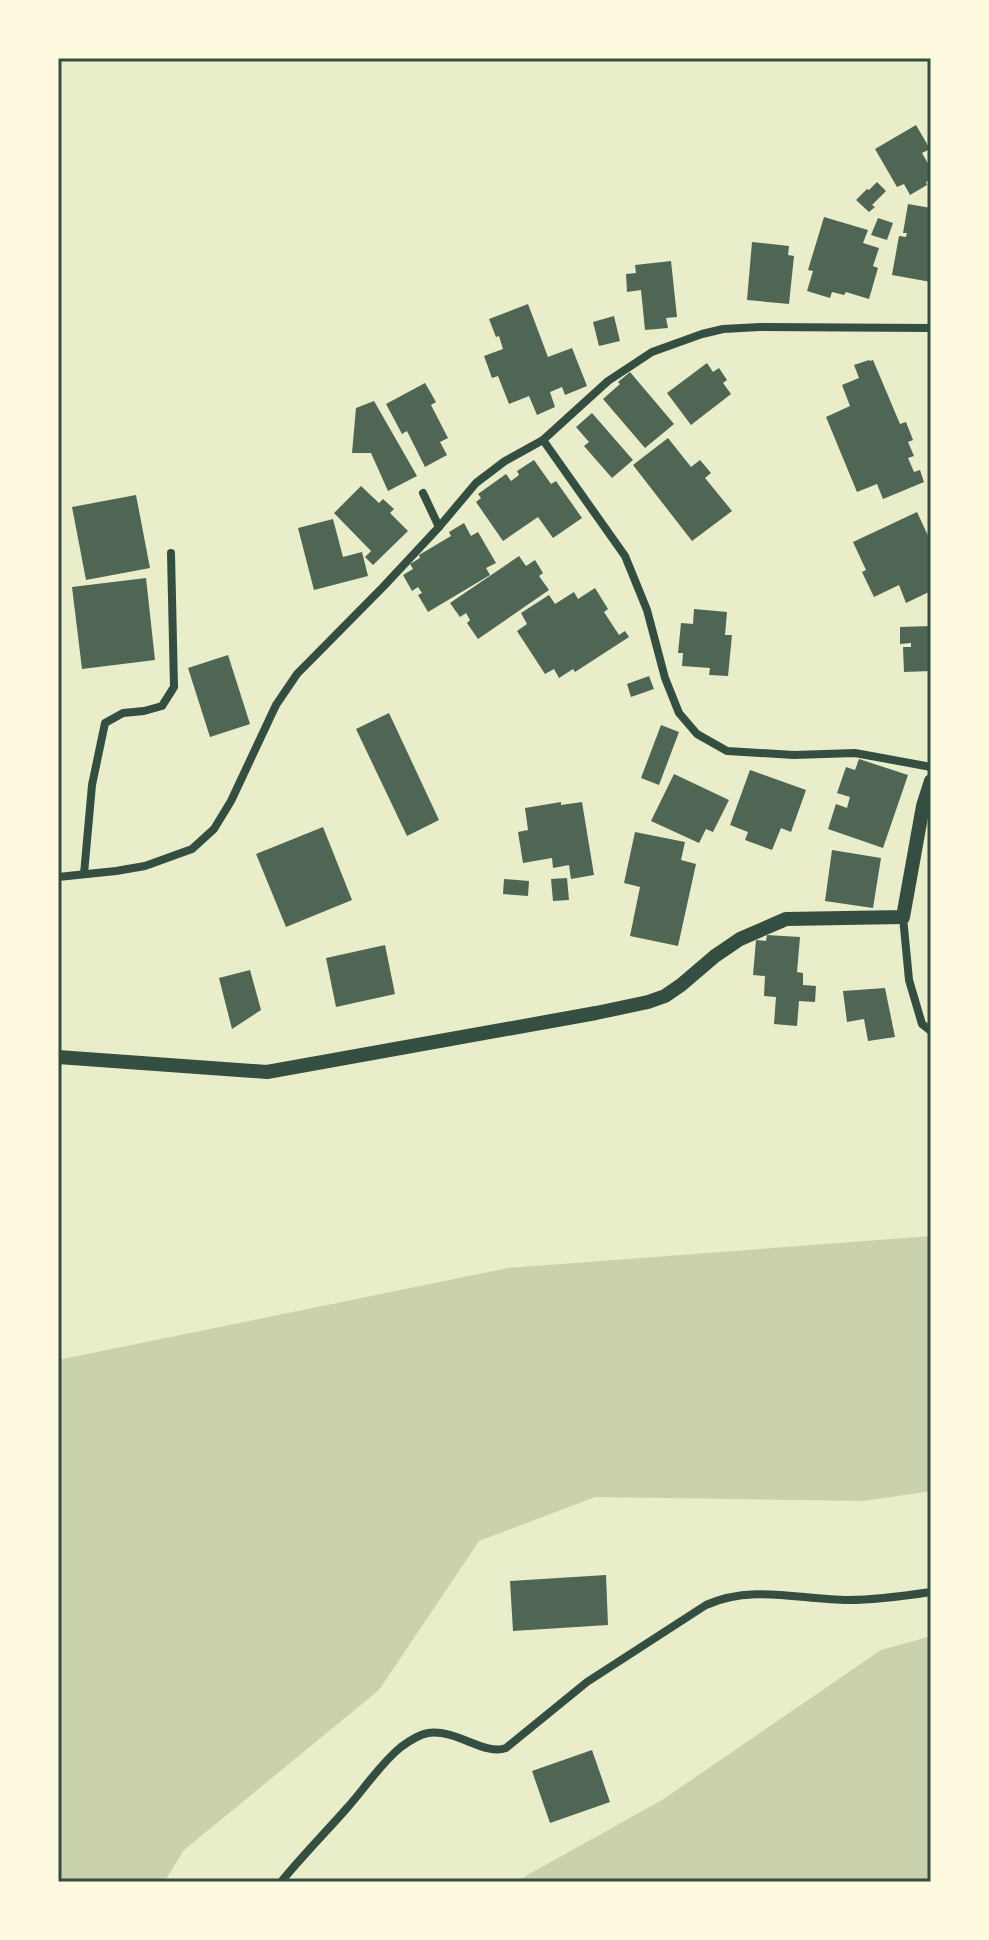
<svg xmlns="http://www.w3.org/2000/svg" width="989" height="1940" font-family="Rubik,sans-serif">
<rect width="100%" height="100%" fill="#e9edc9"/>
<!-- green -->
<g fill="#cad2ad">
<polygon points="931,1236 931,1491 864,1501 595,1497 479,1541 379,1690 184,1850 164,1882 58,1882 58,1360 508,1268"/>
<polygon points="931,1636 931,1882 515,1882 662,1800 881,1650"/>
</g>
<!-- building -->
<g fill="#4f6655">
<polygon points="916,125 930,149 922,153 931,169 931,179 926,182 927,185 910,195 904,184 897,187 875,149"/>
<polygon points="877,182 886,191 872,205 875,207 869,212 856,200 867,189 869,190"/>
<polygon points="908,204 931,208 931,282 892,275 899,236 906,237 907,233 903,233"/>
<polygon points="824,217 868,230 863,243 879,248 873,266 878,268 869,299 846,292 844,295 832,292 830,298 807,291 813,271 808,270"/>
<polygon points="878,218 893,223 887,240 871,235"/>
<polygon points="752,242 789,246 788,255 794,256 789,304 747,300"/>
<polygon points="671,261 677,317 666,318 668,328 645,330 641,290 627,292 626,274 636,273 635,265"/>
<polygon points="528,304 548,357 572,348 587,386 565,395 562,387 550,392 555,407 537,415 529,396 509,404 498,376 492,378 484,356 503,349 499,336 496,337 489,319"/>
<polygon points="614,316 620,341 599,346 593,322"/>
<polygon points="869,360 870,361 873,360 900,424 906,422 913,440 908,442 914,456 908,458 914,472 920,470 924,482 883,499 877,484 857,492 826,417 850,406 842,385 859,378 854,365"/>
<polygon points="707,363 713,372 719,368 727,380 723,383 731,394 691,425 667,393"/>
<polygon points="630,372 674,424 645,448 603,399 620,384 618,382"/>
<polygon points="425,383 436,402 431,405 448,438 440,442 447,455 425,467 407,431 402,434 386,404"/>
<polygon points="374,401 417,476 388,491 371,453 352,453 356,408"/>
<polygon points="592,413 633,460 612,478 584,446 589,442 576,427"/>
<polygon points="668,438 691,467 700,460 711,473 705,478 732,511 692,541 633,465"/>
<polygon points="534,460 551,484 556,481 582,518 553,538 538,517 503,541 476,502 481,498 478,494 506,474 511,481 519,475 517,471"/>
<polygon points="361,486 379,503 383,499 394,509 390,513 408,531 373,565 365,557 371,551 334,513"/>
<polygon points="136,495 150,568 86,580 72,507"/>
<polygon points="917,512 931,542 931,591 906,603 899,585 874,597 862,572 866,570 853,542"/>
<polygon points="333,519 343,557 362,552 368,576 314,590 298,528"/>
<polygon points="464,523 471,536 478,532 496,563 486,568 490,575 428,612 418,595 422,593 418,587 412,591 403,575 413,569 410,564 420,558 419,555 451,536 449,532"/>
<polygon points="519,556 526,566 535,560 543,573 539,576 549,590 478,639 467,623 470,620 466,613 460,617 450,603"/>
<polygon points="146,578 155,660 82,669 72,587"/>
<polygon points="595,588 608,609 604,612 619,635 625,631 629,637 575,672 573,669 559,678 554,669 545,674 517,631 527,624 521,613 549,595 555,604 574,592 578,599"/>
<polygon points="694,609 727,612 725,635 732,635 728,676 709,675 710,668 682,666 683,653 678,653 681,623 693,624"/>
<polygon points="931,626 931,671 904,672 903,647 911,647 911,643 900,644 900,627"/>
<polygon points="228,655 250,724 210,737 188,668"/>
<polygon points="649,676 654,689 631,697 627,684"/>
<polygon points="389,713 439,820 407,836 356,729"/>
<polygon points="661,725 679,732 659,785 641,778"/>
<polygon points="859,759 908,775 883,848 828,829 836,804 847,808 850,797 837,793 846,767 855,770"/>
<polygon points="750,770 806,790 791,832 781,828 772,850 745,840 748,832 730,825"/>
<polygon points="674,774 729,800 713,832 706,829 699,843 651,821"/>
<polygon points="561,802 561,805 582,802 594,875 571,879 569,865 553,868 552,858 523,863 518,832 528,830 525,808"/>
<polygon points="323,827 352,900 286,927 256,854"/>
<polygon points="635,832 685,842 681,860 696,864 678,946 630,936 640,887 624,883"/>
<polygon points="832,850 881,858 873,908 825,901"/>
<polygon points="567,878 569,900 553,901 551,879"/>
<polygon points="504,879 529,881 528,896 503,894"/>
<polygon points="767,935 800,937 797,972 803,973 803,985 816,986 815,1002 799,1001 797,1026 774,1024 776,997 764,996 765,976 753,975 756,940 766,941"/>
<polygon points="385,945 395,994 336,1007 326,958"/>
<polygon points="250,970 261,1010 232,1029 219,978"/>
<polygon points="885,988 895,1037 868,1041 864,1019 847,1022 843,991"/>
<polygon points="606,1575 608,1625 513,1631 510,1581"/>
<polygon points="592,1750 610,1802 550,1823 532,1771"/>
</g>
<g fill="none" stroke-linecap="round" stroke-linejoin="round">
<!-- minor -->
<g stroke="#344e41" stroke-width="8">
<polyline points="543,440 625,556 647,610 665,678 679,713 697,734 727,751 794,755 855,753 931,767"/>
<polyline points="423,493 439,527"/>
<polyline points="84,874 92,785 105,723 123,713 144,711 162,706 174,687 171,553"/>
<polyline points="58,877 116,871 145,866 192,849 214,829 231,801 276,705 297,674 383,587 439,527 476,483 505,461 543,440 608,381 652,352 702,334 723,329 760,327 931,328"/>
<polyline points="903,917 909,980 922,1024 931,1031"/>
<path d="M281 1882C302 1856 325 1833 347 1808 365 1788 380 1764 401 1747 409 1741 418 1735 428 1733 457 1729 484 1756 506 1748L587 1682 706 1605C753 1584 800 1600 849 1600 877 1600 904 1596 931 1592"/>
</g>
<!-- tertiary -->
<polyline stroke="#344e41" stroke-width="14" points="58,1057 267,1072 596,1013 648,1002 665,996 681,985 715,956 740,939 786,919 903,917 923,806 931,781"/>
</g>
<!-- border -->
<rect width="989" height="1940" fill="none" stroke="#fefae0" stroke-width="120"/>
<rect x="60" y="60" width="869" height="1820" fill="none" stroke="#344e41" stroke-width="3"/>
</svg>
